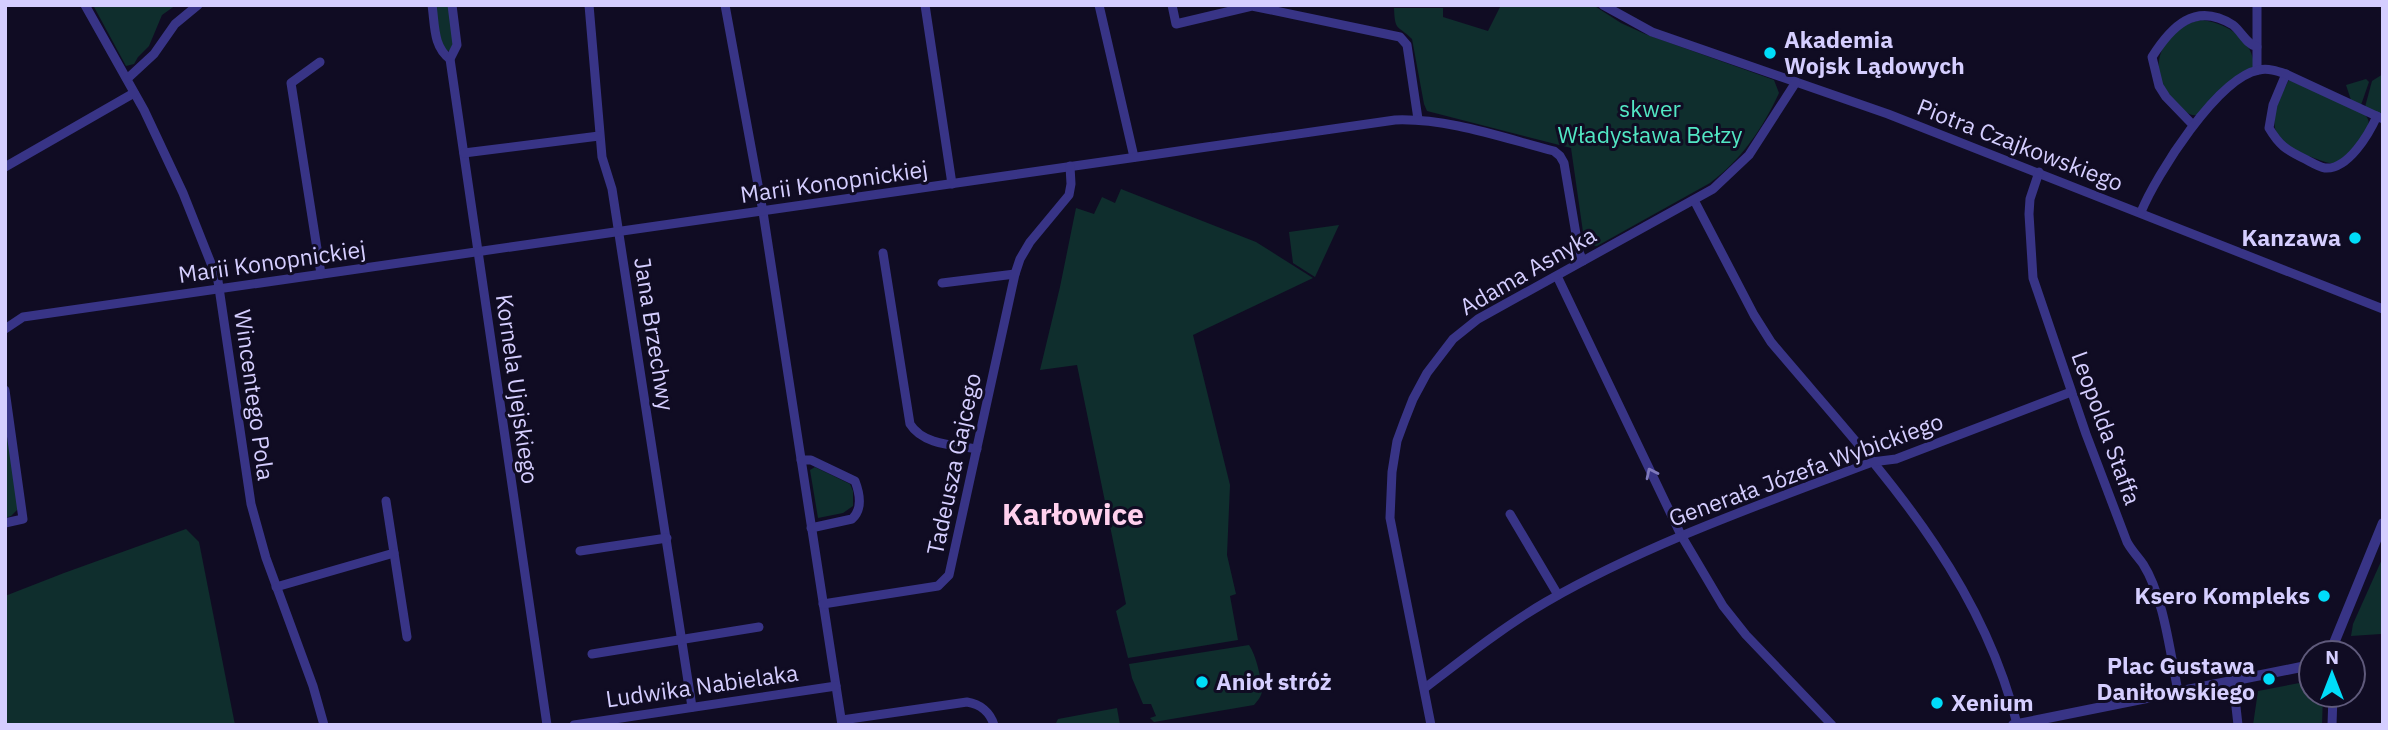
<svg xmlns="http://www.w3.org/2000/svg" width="2388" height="730" font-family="'IBM Plex Sans',sans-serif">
<rect width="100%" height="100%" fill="#100c23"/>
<!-- green -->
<g fill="#0f2e2d">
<polygon points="93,5 176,5 162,15 149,46 138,57 134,64 126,66"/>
<polygon points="434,5 449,5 454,42 450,51 443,50"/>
<path d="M1501 5H1593L1621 23 1645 34 1774 80 1779 93C1763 128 1741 160 1710 183L1597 246 1587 245 1584 239 1571 148 1427 111 1424 104 1412 39C1397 24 1395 32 1394 8H1443V17L1488 31Z"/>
<path d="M2203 20C2228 24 2254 40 2254 68L2197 115C2188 116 2185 111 2179 105 2174 100 2167 95 2164 89 2148 57 2170 24 2203 20Z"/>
<polygon points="2383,74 2383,116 2365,107 2372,81"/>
<polygon points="2366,79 2369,82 2361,105 2351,100 2346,85"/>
<path d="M2289 80 2364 113C2368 118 2370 122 2368 128 2365 137 2344 160 2334 163 2326 164 2316 158 2308 156 2263 141 2270 114 2289 80Z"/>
<polygon points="1121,189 1256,242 1313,278 1193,335 1230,485 1227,555 1236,594 1230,596 1238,640 1128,658 1116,611 1126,604 1077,365 1040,370 1060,287 1076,208 1094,214 1102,197 1115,203"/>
<polygon points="1339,225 1315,277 1293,263 1289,232"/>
<polygon points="5,435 9,442 18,509 11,516 5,518"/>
<polygon points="815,467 850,484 853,491 853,506 843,513 818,518 810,470"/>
<polygon points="186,529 199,542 235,725 5,725 5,596 64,573"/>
<polygon points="2383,557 2383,631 2381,634 2351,636 2353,624"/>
<path d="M1249 645C1256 655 1261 677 1262 690 1262 696 1258 700 1254 705L1154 722 1150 718 1156 716 1151 704H1143L1132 678 1129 664Z"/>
<polygon points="2310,681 2311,695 2323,695 2322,725 2253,725 2258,691"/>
<polygon points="1117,708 1120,725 1055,725 1058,719"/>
</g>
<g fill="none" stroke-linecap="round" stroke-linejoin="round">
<!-- minor -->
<g stroke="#383486" stroke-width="9">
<polyline points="85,5 144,110 183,193 218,281 251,504 266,558 313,686 324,725"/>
<path d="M432 5C435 25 433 47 450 59"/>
<polyline points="452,5 457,45 450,59 547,725"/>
<polyline points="589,5 602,157 612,189 692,707"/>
<polyline points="725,5 763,212 842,725"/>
<polyline points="925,5 952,184"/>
<polyline points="1099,5 1134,157"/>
<polyline points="1172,5 1176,24 1252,6 1400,37 1407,45 1418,119"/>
<polyline points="1603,5 1652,32 1888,114 2383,309"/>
<polyline points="2257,5 2257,47"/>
<polyline points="320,62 291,83 321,274"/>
<path d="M2286 74 2273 105 2269 128C2279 145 2286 150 2305 159 2311 162 2319 167 2325 168 2348 170 2369 134 2377 116"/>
<polyline points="127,79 154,54 175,24 198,5"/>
<path d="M2193 125 2166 97 2159 86 2152 57C2171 27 2195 1 2233 25 2242 32 2246 44 2257 47V70"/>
<polyline points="464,153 599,136"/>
<polyline points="5,167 134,93"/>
<path d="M2039 172 2030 199 2029 214 2033 278 2086 434 2127 542C2132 551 2138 557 2143 564 2164 597 2170 653 2178 691"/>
<path d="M1694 200 1754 315 1771 342C1871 461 1978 567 2017 724"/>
<path d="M2141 212C2156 175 2218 77 2259 70 2268 68 2277 71 2286 74L2383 119"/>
<path d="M883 253 910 424C923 445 954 445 977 449"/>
<polyline points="1557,276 1681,535 1723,606 1746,635 1832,725"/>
<polyline points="942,283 1015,274"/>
<path d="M5 329 23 317 1395 120C1449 118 1503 138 1554 151L1560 156 1564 163 1579 252 1583 261"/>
<polyline points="5,390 23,519 5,523"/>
<path d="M801 460H811L855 481C860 494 863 509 852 519L811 528"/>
<polyline points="386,501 407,637"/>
<polyline points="1510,514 1558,595"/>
<polyline points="580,551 667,538"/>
<polyline points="276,587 394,553"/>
<polyline points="823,604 938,586 949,575 1015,274 1020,259 1030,242 1069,195 1071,184 1070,166"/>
<polyline points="592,654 759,627"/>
<polyline points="2233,680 2238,725"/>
<path d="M1425 688C1464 658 1503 627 1546 602 1649 543 1762 504 1872 462L1896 459 2071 392"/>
<path d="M842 720 967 702C980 704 990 712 994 725"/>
<polyline points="574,725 836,686"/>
<polyline points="1431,725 1390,518 1392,472 1397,441 1404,422 1413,399 1427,373 1453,339 1478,319 1713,189 1749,155 1796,82"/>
<polyline points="2332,725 2333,695"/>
</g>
<!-- tertiary -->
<g stroke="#383486" stroke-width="10">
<polyline points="2330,653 2383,523"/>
<polyline points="2013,725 2311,665"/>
</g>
</g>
<!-- one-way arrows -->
<defs><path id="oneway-chevron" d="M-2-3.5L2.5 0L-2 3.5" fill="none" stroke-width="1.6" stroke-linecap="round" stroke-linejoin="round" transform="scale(1.75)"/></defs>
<use stroke="#7f79bc" href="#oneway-chevron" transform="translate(1651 473) rotate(-116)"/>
<!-- markers -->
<g fill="#00ddf9" stroke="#100c23" stroke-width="2.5">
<circle cx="1770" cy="53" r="7"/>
<circle cx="2355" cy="238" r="7"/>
<circle cx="2324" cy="596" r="7"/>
<circle cx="2269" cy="679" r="7"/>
<circle cx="1202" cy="682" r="7"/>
<circle cx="1937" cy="703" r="7"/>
</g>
<g text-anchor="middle" stroke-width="6" stroke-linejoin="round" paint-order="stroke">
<!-- poi labels -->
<g font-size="23" font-weight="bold" fill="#d5ceff" stroke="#100c23" text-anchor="start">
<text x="1784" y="48">Akademia<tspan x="1784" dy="26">Wojsk Lądowych</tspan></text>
<text x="2341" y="246" text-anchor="end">Kanzawa</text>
<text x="2310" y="604" text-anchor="end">Ksero Kompleks</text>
<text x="2255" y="674" text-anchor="end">Plac Gustawa<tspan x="2255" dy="26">Daniłowskiego</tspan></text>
<text x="1216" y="690">Anioł stróż</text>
<text x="1951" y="711">Xenium</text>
</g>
<!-- park labels -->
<g font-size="23" fill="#52e7c4" stroke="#100c23">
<text x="1650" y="117">skwer<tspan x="1650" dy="26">Władysława Bełzy</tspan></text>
</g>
<!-- street labels -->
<g font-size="23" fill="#d5ceff" stroke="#100c23">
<text transform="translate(2020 145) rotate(21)" y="8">Piotra Czajkowskiego</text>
<text transform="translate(834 182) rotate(-8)" y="8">Marii Konopnickiej</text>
<text transform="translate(272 262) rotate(-8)" y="8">Marii Konopnickiej</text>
<text transform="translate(1528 271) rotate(-30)" y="8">Adama Asnyka</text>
<text transform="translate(654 334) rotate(81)" y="8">Jana Brzechwy</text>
<text transform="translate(517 389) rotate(82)" y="8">Kornela Ujejskiego</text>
<text transform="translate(254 395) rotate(82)" y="8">Wincentego Pola</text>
<text transform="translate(2106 428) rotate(70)" y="8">Leopolda Staffa</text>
<text transform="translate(954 464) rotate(-78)" y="8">Tadeusza Gajcego</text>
<text transform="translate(1806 470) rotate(-20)" y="8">Generała Józefa Wybickiego</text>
<text transform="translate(702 686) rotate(-8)" y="8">Ludwika Nabielaka</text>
</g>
<!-- district labels -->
<g font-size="30" font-weight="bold" fill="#ffd0ed" stroke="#100c23">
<text x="1073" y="525">Karłowice</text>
</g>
</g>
<!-- border -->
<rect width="2388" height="730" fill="none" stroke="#d5ceff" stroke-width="14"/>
<!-- north arrow -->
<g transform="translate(2332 674)"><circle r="33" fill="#100c23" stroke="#5f5a7b" stroke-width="2"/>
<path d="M0-5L12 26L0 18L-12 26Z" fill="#00ddf9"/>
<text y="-10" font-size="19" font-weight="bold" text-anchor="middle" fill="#d5ceff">N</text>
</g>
</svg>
